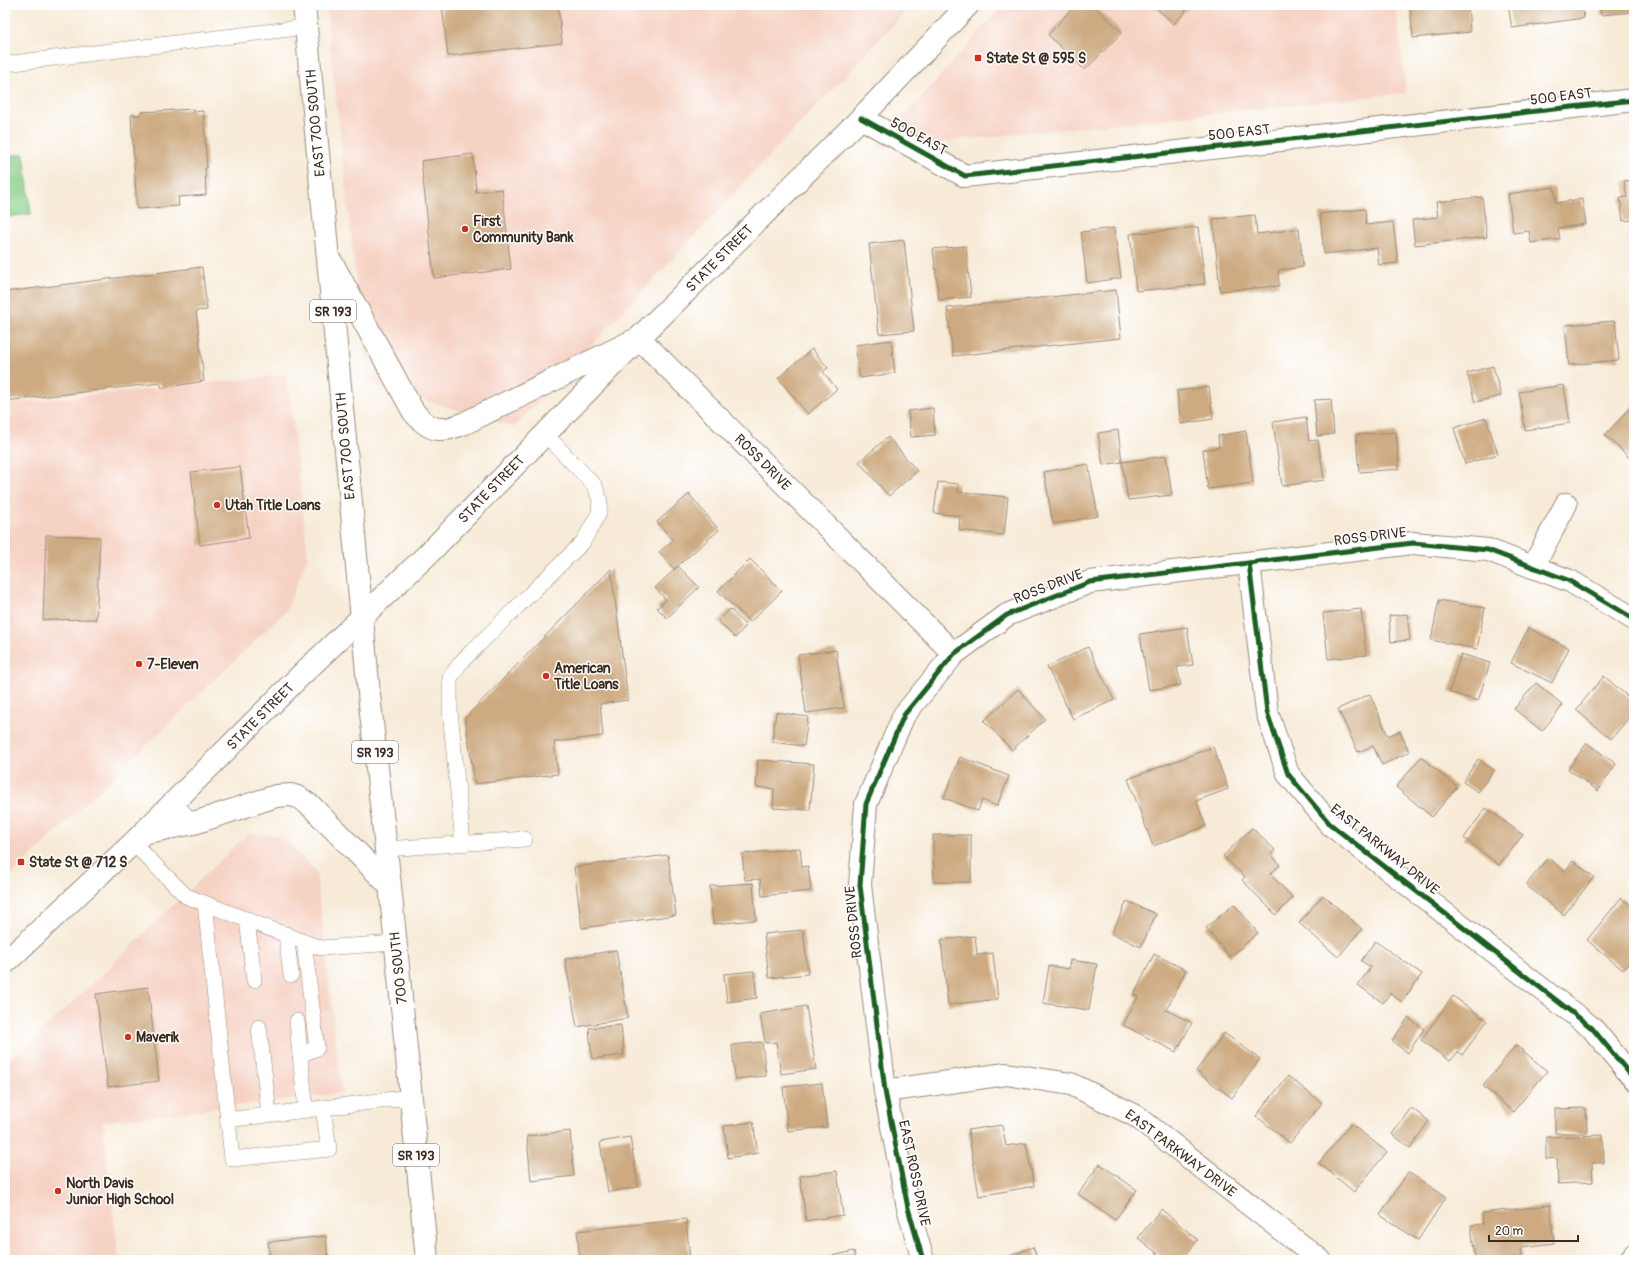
<svg xmlns="http://www.w3.org/2000/svg" width="1639" height="1265" font-family="Pangolin,sans-serif">
<rect width="100%" height="100%" fill="#fff"/>
<filter id="ink" filterUnits="userSpaceOnUse"><feTurbulence type="fractalNoise" baseFrequency=".025" numOctaves="2"/><feDisplacementMap in="SourceGraphic" scale="8" xChannelSelector="R" yChannelSelector="G"/><feConvolveMatrix kernelMatrix="1 2 1 2 8 2 1 2 1" color-interpolation-filters="sRGB"/></filter>
<filter id="wash" filterUnits="userSpaceOnUse"><feTurbulence type="fractalNoise" baseFrequency=".012" numOctaves="4" result="noise"/><feDisplacementMap in="SourceGraphic" scale="16" xChannelSelector="R" yChannelSelector="G"/><feGaussianBlur stdDeviation="0.9" result="paint"/><feColorMatrix in="noise" values="0 0 0 0 0 0 0 0 0 0 0 0 0 0 0 0 0 1.4 0 .05"/><feComposite in="paint" operator="in"/></filter>
<g filter="url(#wash)">
<rect width="100%" height="100%" fill="#f7ebd8"/>
<!-- built -->
<g fill="#f6d2c3">
<polygon points="326,5 912,5 514,427 367,383"/>
<polygon points="1003,5 1396,5 1406,93 875,149"/>
<polygon points="287,375 308,556 286,611 5,881 5,404"/>
<polygon points="247,834 273,835 289,843 316,872 342,1093 103,1122 119,1260 5,1260 5,1064 87,989"/>
</g>
<!-- green -->
<polygon fill="#86cd88" stroke="#607c53" points="24,154 31,214 5,217 5,156"/>
<g id="blocks">
<!-- building -->
<g fill="#cdaa81">
<polygon points="442,5 558,5 562,43 448,56"/>
<polygon points="1075,5 1093,5 1122,32 1085,70 1048,35"/>
<polygon points="1153,5 1191,5 1174,24"/>
<polygon points="1410,5 1468,5 1470,32 1413,38"/>
<polygon points="1508,5 1582,5 1584,18 1512,28"/>
<polygon points="1600,5 1634,5 1634,12 1601,15"/>
<polygon points="193,109 193,112 203,111 207,168 205,168 206,195 178,197 179,206 137,209 131,115 140,115 141,112"/>
<polygon points="473,154 476,192 502,189 511,269 434,278 421,161"/>
<polygon points="1634,180 1634,220 1623,221 1620,198 1627,197 1624,181"/>
<polygon points="1554,187 1556,203 1582,199 1586,224 1558,228 1560,239 1531,243 1529,231 1513,233 1508,194"/>
<polygon points="1482,197 1487,237 1415,245 1412,220 1438,217 1436,202"/>
<polygon points="1365,209 1366,225 1393,222 1398,263 1379,265 1377,248 1324,254 1320,214"/>
<polygon points="1255,215 1257,234 1299,229 1303,267 1278,270 1279,286 1220,291 1213,219"/>
<polygon points="1198,227 1205,284 1136,291 1130,234"/>
<polygon points="1114,228 1121,278 1087,283 1081,232"/>
<polygon points="904,240 914,331 879,334 869,244"/>
<polygon points="966,246 971,297 939,300 933,249"/>
<polygon points="202,267 207,310 196,311 204,381 162,388 160,383 5,401 5,292"/>
<polygon points="1116,290 1121,338 953,356 947,308"/>
<polygon points="1615,321 1619,360 1569,365 1565,325"/>
<polygon points="891,340 895,373 860,378 855,345"/>
<polygon points="812,349 828,368 823,372 837,389 808,414 778,378"/>
<polygon points="1493,366 1501,396 1475,402 1467,373"/>
<polygon points="1564,385 1570,423 1525,430 1519,392"/>
<polygon points="1209,387 1213,419 1181,424 1177,391"/>
<polygon points="1331,399 1334,434 1317,436 1314,400"/>
<polygon points="1632,406 1634,408 1634,462 1605,435"/>
<polygon points="933,408 935,435 911,437 908,411"/>
<polygon points="1306,417 1309,441 1318,440 1324,480 1282,486 1273,422"/>
<polygon points="1486,418 1498,454 1465,464 1454,428"/>
<polygon points="1118,430 1122,462 1103,465 1098,433"/>
<polygon points="1246,431 1253,483 1208,489 1203,450 1219,447 1218,436"/>
<polygon points="1396,432 1399,469 1359,472 1356,435"/>
<polygon points="888,437 917,471 889,496 859,462"/>
<polygon points="1166,456 1172,495 1128,500 1122,462"/>
<polygon points="1088,464 1098,516 1053,524 1044,472"/>
<polygon points="240,467 249,538 200,545 191,472"/>
<polygon points="938,482 958,484 958,492 1008,497 1004,535 959,530 960,516 934,513"/>
<polygon points="689,494 719,530 674,569 659,552 673,540 657,522"/>
<polygon points="46,535 100,537 96,619 43,620"/>
<polygon points="750,559 782,591 750,622 718,591"/>
<polygon points="678,566 699,587 667,618 657,608 666,600 655,588"/>
<polygon points="611,569 628,700 600,704 603,736 554,742 558,774 475,784 465,718"/>
<polygon points="1439,600 1485,608 1477,649 1431,640"/>
<polygon points="730,609 746,626 735,638 718,621"/>
<polygon points="1361,609 1366,655 1328,659 1323,613"/>
<polygon points="1407,614 1410,640 1391,642 1389,616"/>
<polygon points="1187,627 1193,665 1177,667 1181,685 1149,690 1140,634"/>
<polygon points="1528,628 1569,648 1552,683 1511,663"/>
<polygon points="1088,647 1114,700 1073,719 1047,667"/>
<polygon points="836,650 844,708 806,713 798,655"/>
<polygon points="1461,654 1490,663 1478,701 1449,692"/>
<polygon points="1604,676 1634,702 1634,712 1611,739 1576,710"/>
<polygon points="1536,683 1563,705 1542,731 1514,709"/>
<polygon points="1018,689 1045,719 1012,750 984,721"/>
<polygon points="1370,694 1388,736 1400,731 1409,752 1382,765 1373,746 1358,752 1338,709"/>
<polygon points="776,712 808,717 804,746 772,742"/>
<polygon points="1587,743 1616,764 1598,791 1568,769"/>
<polygon points="1213,747 1228,789 1196,801 1206,826 1153,846 1128,779"/>
<polygon points="960,757 1009,776 997,806 982,800 978,811 944,798"/>
<polygon points="1421,757 1457,787 1432,817 1396,787"/>
<polygon points="1478,759 1494,770 1478,792 1463,782"/>
<polygon points="758,760 814,764 810,810 773,808 774,789 756,787"/>
<polygon points="1486,808 1523,835 1499,865 1464,838"/>
<polygon points="1252,828 1275,850 1271,854 1280,865 1270,874 1293,898 1276,915 1242,880 1245,877 1223,856"/>
<polygon points="933,835 971,835 971,882 934,882"/>
<polygon points="800,848 802,867 808,866 811,891 762,896 760,879 745,880 742,854"/>
<polygon points="668,855 676,915 582,928 574,867"/>
<polygon points="1548,858 1565,871 1573,861 1594,877 1564,915 1526,885"/>
<polygon points="753,883 756,920 713,924 710,886"/>
<polygon points="1323,895 1362,929 1338,957 1299,923"/>
<polygon points="1621,898 1634,908 1634,957 1623,970 1587,940"/>
<polygon points="1127,901 1156,914 1141,947 1112,933"/>
<polygon points="1234,904 1258,933 1230,957 1206,928"/>
<polygon points="803,930 808,974 769,978 764,934"/>
<polygon points="975,936 977,955 993,953 998,999 948,1005 941,940"/>
<polygon points="1375,941 1422,974 1402,1002 1390,993 1383,1003 1358,985 1371,967 1361,961"/>
<polygon points="616,950 628,1018 577,1027 565,959"/>
<polygon points="1154,954 1186,970 1166,1010 1192,1023 1176,1052 1123,1025 1138,997 1134,995"/>
<polygon points="1070,960 1097,964 1089,1010 1043,1003 1049,966 1069,969"/>
<polygon points="754,971 757,998 727,1002 724,974"/>
<polygon points="148,987 159,1081 108,1087 96,994"/>
<polygon points="1453,996 1487,1021 1462,1055 1458,1052 1450,1061 1421,1040"/>
<polygon points="806,1006 816,1069 781,1074 776,1042 765,1043 760,1014"/>
<polygon points="1408,1018 1424,1029 1408,1053 1392,1041"/>
<polygon points="621,1025 624,1055 592,1059 589,1028"/>
<polygon points="1224,1033 1260,1059 1232,1098 1196,1071"/>
<polygon points="762,1042 766,1076 735,1079 732,1045"/>
<polygon points="1516,1045 1547,1071 1513,1112 1483,1086"/>
<polygon points="1288,1076 1322,1103 1290,1143 1256,1116"/>
<polygon points="822,1083 827,1127 788,1131 783,1087"/>
<polygon points="1411,1108 1429,1121 1410,1148 1392,1134"/>
<polygon points="1586,1108 1587,1133 1555,1133 1555,1109"/>
<polygon points="753,1122 758,1153 728,1158 724,1126"/>
<polygon points="1351,1124 1387,1152 1354,1192 1319,1163"/>
<polygon points="1002,1125 1006,1146 1026,1143 1034,1186 979,1196 968,1130"/>
<polygon points="570,1131 574,1176 531,1181 527,1136"/>
<polygon points="1603,1135 1604,1163 1592,1163 1593,1182 1558,1184 1557,1158 1546,1159 1546,1137"/>
<polygon points="630,1137 638,1187 608,1192 600,1142"/>
<polygon points="1100,1164 1137,1190 1115,1220 1078,1194"/>
<polygon points="837,1171 843,1215 806,1221 800,1176"/>
<polygon points="1408,1172 1446,1197 1418,1240 1380,1215"/>
<polygon points="1550,1205 1554,1243 1521,1247 1522,1257 1492,1260 1475,1260 1471,1225 1483,1224 1482,1213"/>
<polygon points="1161,1209 1198,1240 1182,1260 1166,1260 1138,1238"/>
<polygon points="686,1219 690,1260 580,1260 577,1231"/>
<polygon points="326,1236 328,1260 270,1260 268,1242"/>
<polygon points="1033,1247 1038,1260 999,1260"/>
<polygon points="854,1251 856,1260 819,1260 819,1259"/>
</g>
</g>
</g>
<g filter="url(#ink)">
<use href="#blocks" fill-opacity="0" stroke="#998a7b" stroke-width="1"/>
<g fill="none" stroke-linecap="round" stroke-linejoin="round">
<!-- service casing -->
<g stroke="#998a7b" stroke-width="16">
<g id="service">
<polyline points="5,64 306,27"/>
<polyline points="173,802 194,823"/>
<polyline points="133,843 186,896 304,942 321,948 395,943"/>
<polyline points="463,844 450,711 450,678 461,662 583,542 599,513 600,501 595,486 545,434"/>
<polyline points="386,849 525,839"/>
<polyline points="205,903 232,1159 329,1149 323,1108"/>
<polyline points="247,919 254,980"/>
<polyline points="286,934 291,975"/>
<polyline points="304,942 317,1048 300,1055 306,1110"/>
<polyline points="297,1021 300,1055"/>
<polyline points="259,1027 269,1114"/>
<polyline points="227,1120 411,1097"/>
</g>
</g>
<!-- minor casing -->
<g stroke="#998a7b" stroke-width="24">
<g id="minor">
<polyline points="861,118 965,176 1634,100"/>
<polyline points="639,338 954,654"/>
<polyline points="1249,563 1267,712 1288,774 1330,824 1592,1028 1634,1079"/>
<polyline points="1533,567 1566,504"/>
<polyline points="885,1091 1006,1074 1071,1084 1136,1116 1320,1260"/>
<polyline points="923,1260 908,1208 885,1091 860,885 866,804 904,715 954,654 1007,615 1090,582 1413,543 1488,550 1570,581 1634,619"/>
<polyline points="1630,1260 1634,1255"/>
</g>
</g>
<!-- secondary casing -->
<g stroke="#998a7b" stroke-width="24">
<polyline id="secondary" points="5,963 133,843 298,678 427,555 639,338 861,118 968,5"/>
</g>
<!-- primary casing -->
<g stroke="#998a7b" stroke-width="24">
<g id="primary">
<polyline points="304,5 370,704 390,886 427,1260"/>
<path d="M332 263 413 411C429 432 442 433 465 423L639 338"/>
<polyline points="143,833 194,823 276,796 291,795 298,797 311,806 390,886"/>
</g>
</g>
<!-- service -->
<use href="#service" stroke="#fff" stroke-width="15"/>
<!-- minor -->
<use href="#minor" stroke="#fff" stroke-width="22"/>
<!-- secondary -->
<use href="#secondary" stroke="#fff" stroke-width="22"/>
<!-- primary -->
<use href="#primary" stroke="#fff" stroke-width="22"/>
<!-- cycleway casing -->
<g stroke="#fff" stroke-width="8">
<g id="cycleway">
<polyline points="861,118 965,176 1634,100"/>
<polyline points="1249,563 1267,712 1288,774 1330,824 1592,1028 1634,1079"/>
<polyline points="923,1260 908,1208 885,1091 860,885 866,804 904,715 954,654 1007,615 1090,582 1413,543 1488,550 1570,581 1634,619"/>
</g>
</g>
<!-- cycleway -->
<use href="#cycleway" stroke="#1b5e20" stroke-width="5"/>
</g>
</g>
<!-- markers -->
<g fill="#c8321e" stroke="#fff" stroke-width="1.5">
<rect x="974" y="54" width="8" height="8" rx="2"/>
<circle cx="465" cy="229" r="4"/>
<circle cx="217" cy="505" r="4"/>
<circle cx="139" cy="664" r="4"/>
<circle cx="546" cy="676" r="4"/>
<rect x="17" y="858" width="8" height="8" rx="2"/>
<circle cx="128" cy="1037" r="4"/>
<circle cx="58" cy="1191" r="4"/>
</g>
<g text-anchor="middle" stroke-width="3" stroke-linejoin="round" paint-order="stroke">
<!-- shield labels -->
<g fill="#fff" stroke="#766a62" stroke-width="1">
<rect x="310" y="300" width="46" height="22" rx="3"/>
<rect x="352" y="741" width="46" height="22" rx="3"/>
<rect x="393" y="1144" width="46" height="22" rx="3"/>
</g>
<g font-size="13" font-weight="bold" fill="#3b2a1e">
<text x="333" y="316">SR 193</text>
<text x="375" y="757">SR 193</text>
<text x="416" y="1160">SR 193</text>
</g>
<!-- poi labels -->
<g font-size="14" font-weight="bold" fill="#3b2a1e" stroke="#fff" text-anchor="start">
<text x="986" y="63">State St @ 595 S</text>
<text x="473" y="226">First<tspan x="473" dy="16">Community Bank</tspan></text>
<text x="225" y="510">Utah Title Loans</text>
<text x="147" y="669">7-Eleven</text>
<text x="554" y="673">American<tspan x="554" dy="16">Title Loans</tspan></text>
<text x="29" y="867">State St @ 712 S</text>
<text x="136" y="1042">Maverik</text>
<text x="66" y="1188">North Davis<tspan x="66" dy="16">Junior High School</tspan></text>
</g>
<!-- street labels -->
<g font-size="14" fill="#3b2a1e" stroke="#fff">
<text transform="translate(1561 96) rotate(-7)" y="5">500 EAST</text>
<text transform="translate(315 123) rotate(-95)" y="5">EAST 700 SOUTH</text>
<text transform="translate(1239 132) rotate(-6)" y="5">500 EAST</text>
<text transform="translate(919 136) rotate(29)" y="5">500 EAST</text>
<text transform="translate(719 258) rotate(-45)" y="5">STATE STREET</text>
<text transform="translate(345 446) rotate(-95)" y="5">EAST 700 SOUTH</text>
<text transform="translate(763 462) rotate(45)" y="5">ROSS DRIVE</text>
<text transform="translate(491 489) rotate(-46)" y="5">STATE STREET</text>
<text transform="translate(1370 536) rotate(-7)" y="5">ROSS DRIVE</text>
<text transform="translate(1048 586) rotate(-21)" y="5">ROSS DRIVE</text>
<text transform="translate(260 716) rotate(-45)" y="5">STATE STREET</text>
<text transform="translate(1385 849) rotate(39)" y="5">EAST PARKWAY DRIVE</text>
<text transform="translate(853 922) rotate(-96)" y="5">ROSS DRIVE</text>
<text transform="translate(398 968) rotate(-96)" y="5">700 SOUTH</text>
<text transform="translate(1181 1153) rotate(37)" y="5">EAST PARKWAY DRIVE</text>
<text transform="translate(915 1173) rotate(78)" y="5">EAST ROSS DRIVE</text>
</g>
</g>
<!-- margin -->
<rect width="1639" height="1265" fill="none" stroke="#fff" stroke-width="20"/>
<!-- scale -->
<path d="M1489 1235v6h89v-6" fill="none" stroke="#3b2a1e" stroke-width="2"/>
<text x="1495" y="1235" font-size="12" fill="#3b2a1e" stroke="#ffffff" stroke-width="3" paint-order="stroke">20 m</text>
</svg>
